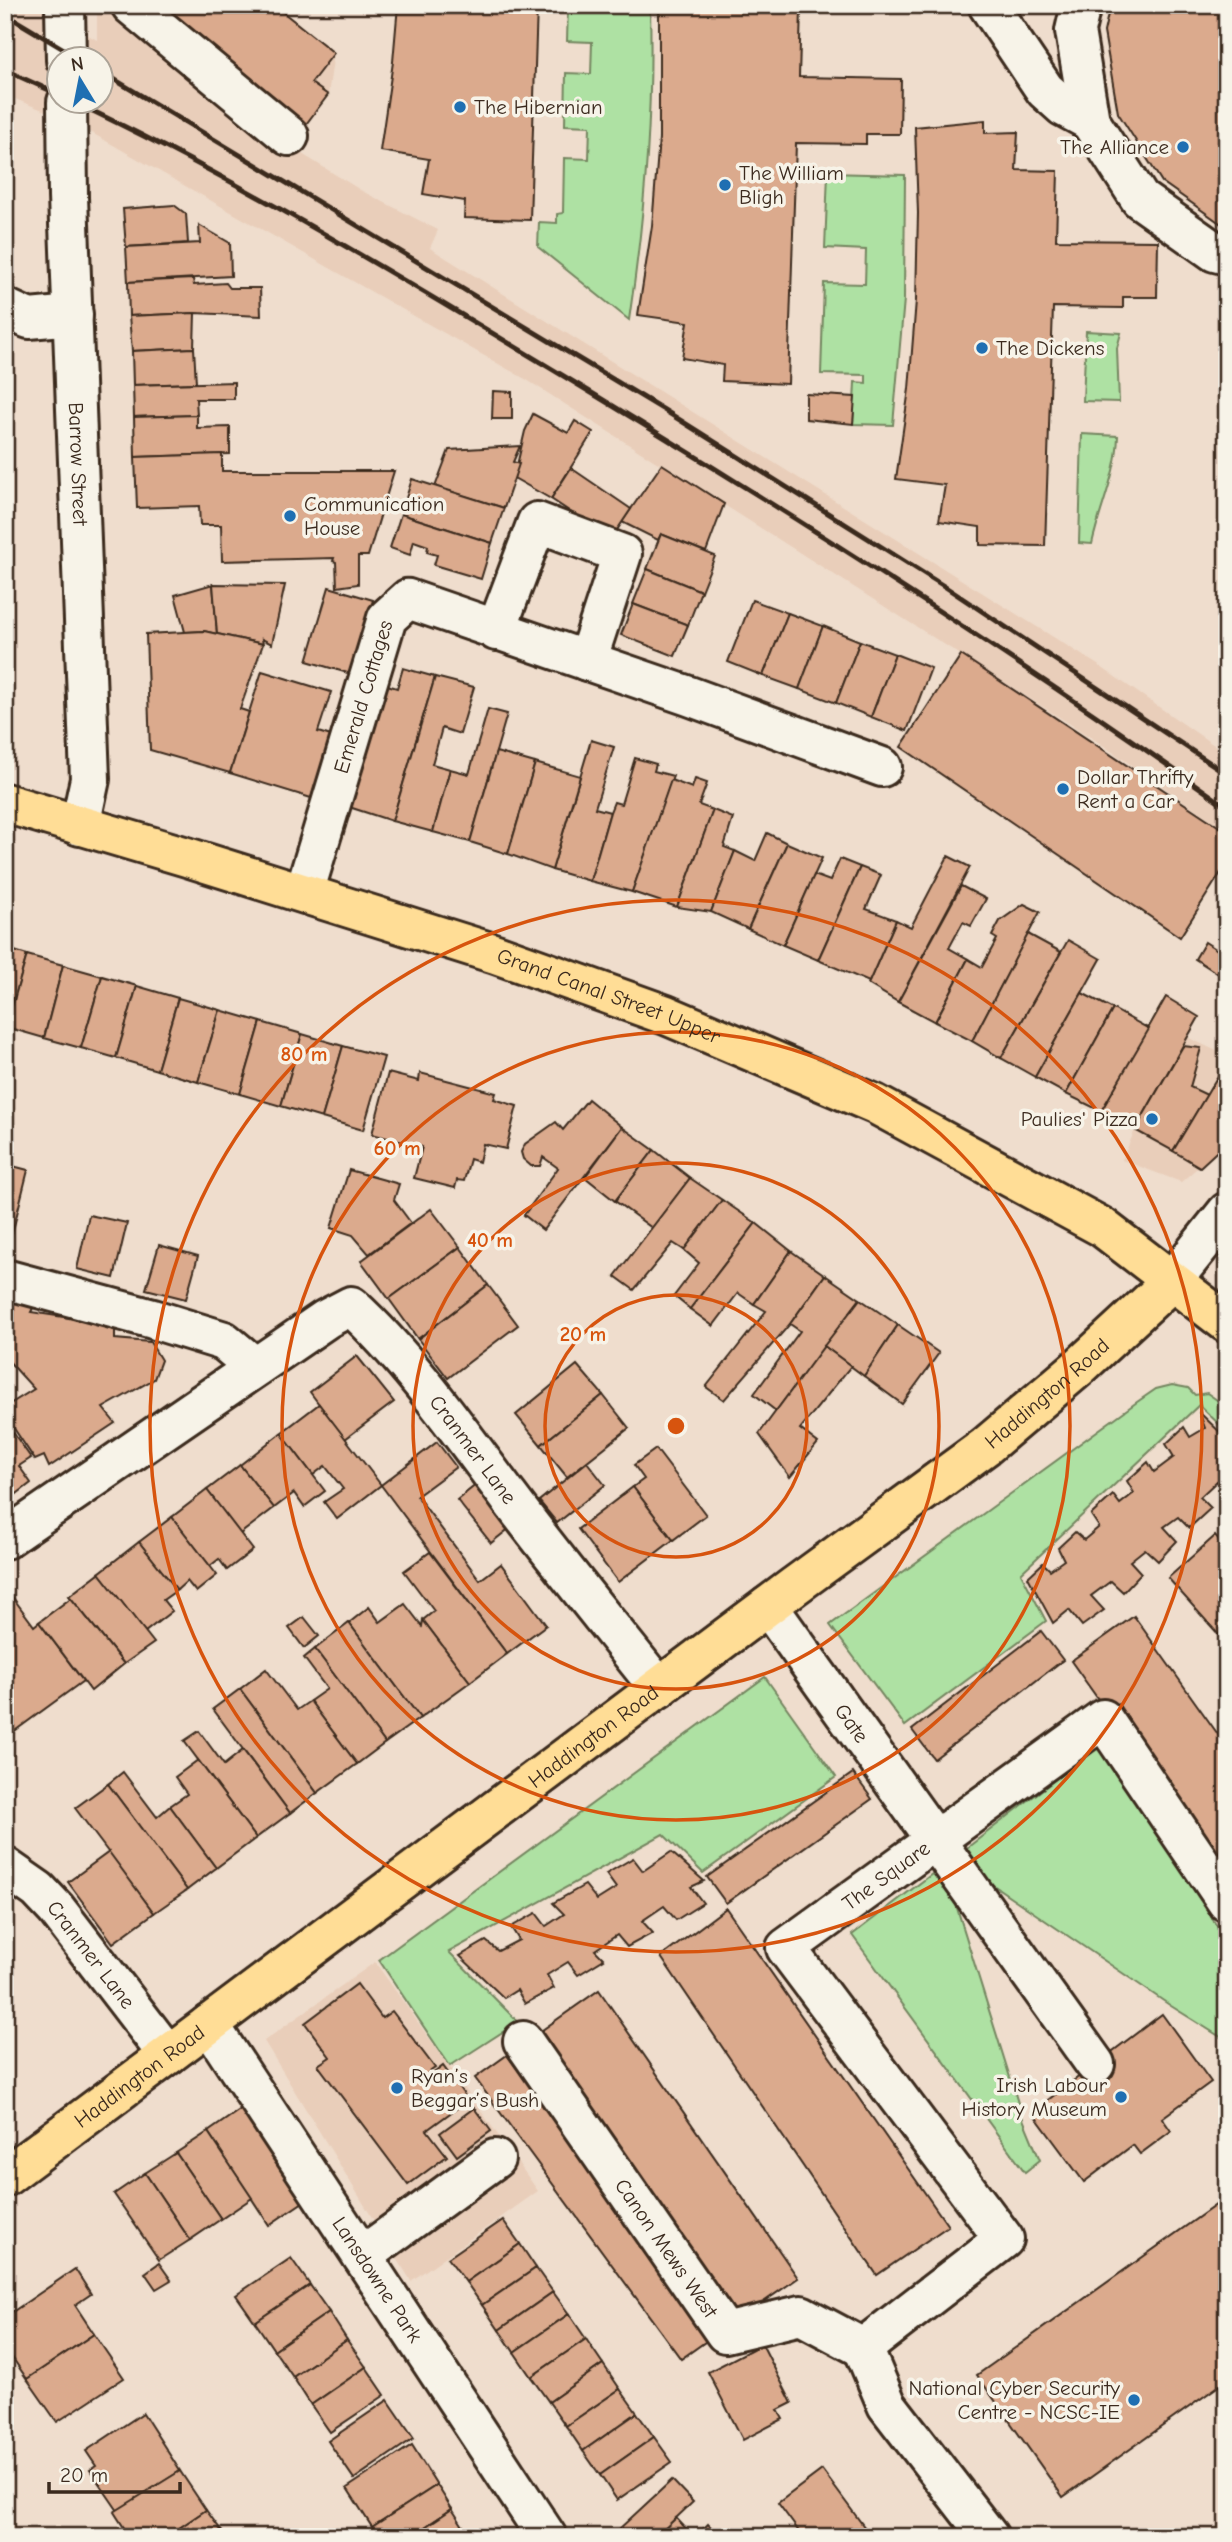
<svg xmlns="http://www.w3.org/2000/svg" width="1232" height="2542" font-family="'Comic Neue',sans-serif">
<rect width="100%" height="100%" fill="#efddcd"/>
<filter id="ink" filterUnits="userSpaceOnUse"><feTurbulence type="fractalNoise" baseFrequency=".0143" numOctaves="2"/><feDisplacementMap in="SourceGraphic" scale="14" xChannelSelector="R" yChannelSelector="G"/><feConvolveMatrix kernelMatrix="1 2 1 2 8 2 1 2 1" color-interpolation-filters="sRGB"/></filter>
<g filter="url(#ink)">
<!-- built -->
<g fill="#e9ceba" fill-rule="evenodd">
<path d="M5 5H33L97 40V5H274L334 53 328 95 289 146 362 191 438 230 430 248 1098 665 1227 754V831L1095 740 527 380 99 137 68 120 5 95ZM60 60H102V102H60Z"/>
<polygon points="1187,1037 1225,1055 1227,1054 1227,1142 1181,1182 1122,1160 1135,1130"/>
<polygon points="375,1962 538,2191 411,2281 264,2041"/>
</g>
<!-- green -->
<g fill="#aee1a3" stroke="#748660" stroke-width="2">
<path d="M568 6 650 8C653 115 645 214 629 320L538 247 539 222 557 223V214L563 213 564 158 589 159 590 126 565 125 566 73 591 74 592 42 567 41Z"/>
<polygon points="828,173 905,175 904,299 893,425 853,424 855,382 866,383 866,375 821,374 824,283 865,284 866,250 825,248"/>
<polygon points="1086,331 1121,333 1117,348 1119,402 1083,401"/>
<path d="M1082 434 1118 436C1117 473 1100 507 1092 544L1079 543Z"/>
<polygon points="1172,1385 1188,1388 1195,1395 1207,1393 1227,1407 1227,1432 1199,1405 1021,1573 1046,1621 905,1726 830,1625 1137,1402 1156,1389"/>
<polygon points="765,1677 836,1777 703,1873 663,1834 449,1952 518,2022 450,2066 379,1960"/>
<polygon points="1101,1744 1227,1942 1227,2041 1171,2006 977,1874 963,1851"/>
<polygon points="936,1871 952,1892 1023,2119 1040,2160 1025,2172 852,1935"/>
</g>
<!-- building -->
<g fill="#dbaa8d" stroke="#3b2a1e" stroke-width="2">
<polygon points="147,5 274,5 334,53 311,83 328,95 297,136"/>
<polygon points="398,5 537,5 530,220 464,218 465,201 423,194 429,159 380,151 393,62"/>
<polygon points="659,5 759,5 759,7 801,8 799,77 901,79 900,134 866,134 866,144 796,143 788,384 722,381 723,365 682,358 688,322 638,315 652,226 659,138"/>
<polygon points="1110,5 1227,5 1227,228 1162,182 1118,113 1104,32"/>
<polygon points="985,120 985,133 1018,132 1016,170 1058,171 1056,240 1158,241 1157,297 1123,297 1123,308 1053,307 1045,546 980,545 980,527 939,521 945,485 896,479 909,389 916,300 918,213 915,127"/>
<polygon points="174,205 186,214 188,243 126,247 123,209"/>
<polygon points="199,225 230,243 231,276 128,282 126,247 200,243"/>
<polygon points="193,279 194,285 226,283 230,288 260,288 261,316 195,313 129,316 128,282"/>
<polygon points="195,313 194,348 132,351 129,316"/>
<polygon points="194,348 196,383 133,385 132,351"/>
<polygon points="234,382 234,399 196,399 197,415 134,417 133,385"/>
<polygon points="493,391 512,392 512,419 492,419"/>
<polygon points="806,394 855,397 853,424 806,419"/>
<polygon points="533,414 568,433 575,421 593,432 551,499 514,478 525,431"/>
<polygon points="197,415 197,428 230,427 230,454 135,457 134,417"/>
<polygon points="520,446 513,462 519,464 504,508 435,487 449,450"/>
<polygon points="222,454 222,471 394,471 368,556 358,556 358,584 337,587 336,562 333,561 334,558 222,561 221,525 200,525 199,506 137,508 135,457"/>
<polygon points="662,464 724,504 706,552 661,534 658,540 622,522"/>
<polygon points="571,468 631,509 611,539 551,499"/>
<polygon points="412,479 504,508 492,543 401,514"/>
<polygon points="401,514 492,543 481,579 434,565 437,555 427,552 428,546 414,541 410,555 390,548"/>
<polygon points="661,534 715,556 701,591 647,569"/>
<polygon points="647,569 701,591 688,625 633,604"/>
<polygon points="213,584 217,634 204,631 185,632 175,595"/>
<polygon points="213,584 285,585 272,644 262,639 263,644 217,634"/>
<polygon points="329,587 373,600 351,674 307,661"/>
<polygon points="752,600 788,613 763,676 728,662"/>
<polygon points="633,604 688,625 675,656 621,635"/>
<polygon points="788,613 823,626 799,689 763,676"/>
<polygon points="823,626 860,641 836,703 799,689"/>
<polygon points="204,631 263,644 240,709 249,712 230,773 150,750 146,634"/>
<polygon points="860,641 895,654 871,717 836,703"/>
<polygon points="895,654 931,668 907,731 871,717"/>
<polygon points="961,655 1227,832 1227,863 1180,937 901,747"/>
<polygon points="403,668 435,677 392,821 346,806 384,684 397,688"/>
<polygon points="262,671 331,692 318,732 331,736 311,798 230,773"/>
<polygon points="435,677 474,687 460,734 442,728 432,764 450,769 433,832 392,821"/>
<polygon points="488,709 507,714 470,842 433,832 450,769 469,774"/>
<polygon points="591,740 614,747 595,808 610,812 590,881 552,870"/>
<polygon points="496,752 535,763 508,854 470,842"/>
<polygon points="635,758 656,764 654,771 673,776 632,892 590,881 610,812 614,802 621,804"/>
<polygon points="535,763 580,776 552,870 508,854"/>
<polygon points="695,779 707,783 699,805 713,810 677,907 632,892 671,780 692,788"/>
<polygon points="713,810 733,818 724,847 735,851 711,912 677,907"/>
<polygon points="767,833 787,843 748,929 711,912 735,851 755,861"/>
<polygon points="787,843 822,858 783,945 748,929"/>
<polygon points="948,856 970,867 898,1002 868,984 896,920 911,927"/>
<polygon points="840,859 860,867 818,960 783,945 814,875 830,881"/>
<polygon points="860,867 881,875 866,909 896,920 869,982 818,960"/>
<polygon points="961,886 986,899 971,926 963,922 949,948 968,959 935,1022 898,1002"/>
<polygon points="1024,904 1040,912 972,1041 935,1022 968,959 982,967 997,939 992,936 1000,921"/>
<polygon points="1028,934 1061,952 1001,1058 972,1041"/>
<polygon points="1068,940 1101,959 1035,1077 1001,1058"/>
<polygon points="1205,942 1227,956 1227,965 1220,975 1195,959"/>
<polygon points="5,948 27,955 6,1027 5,1027"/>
<polygon points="27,955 63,965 44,1038 6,1027"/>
<polygon points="63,965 102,976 81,1048 44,1038"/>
<polygon points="102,976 137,986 116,1058 81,1048"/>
<polygon points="137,986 178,998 157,1070 116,1058"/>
<polygon points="1082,993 1113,1009 1066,1094 1035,1077"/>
<polygon points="1166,997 1199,1017 1135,1130 1101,1111"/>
<polygon points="178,998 220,1010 198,1082 157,1070"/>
<polygon points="1113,1009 1149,1029 1101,1111 1066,1094"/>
<polygon points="220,1010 261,1022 240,1094 198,1082"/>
<polygon points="261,1022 302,1034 281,1106 240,1094"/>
<polygon points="302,1034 343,1046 322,1118 281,1106"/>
<polygon points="343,1046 384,1057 363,1130 322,1118"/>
<polygon points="1183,1046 1201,1048 1190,1087 1207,1095 1173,1151 1135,1130"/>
<polygon points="1227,1063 1227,1086 1216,1079"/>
<polygon points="388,1073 419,1081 420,1073 496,1093 494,1099 517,1106 506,1149 483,1144 479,1162 470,1159 464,1181 457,1180 455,1188 414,1178 422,1147 372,1134"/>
<polygon points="1216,1079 1227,1086 1227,1142 1200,1167 1173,1151"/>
<polygon points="588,1099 622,1127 543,1230 524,1215 558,1168 543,1157 540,1166 531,1166 523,1159 521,1152 525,1144 556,1122 563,1130"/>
<polygon points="622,1127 654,1150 615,1201 585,1177"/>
<polygon points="654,1150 690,1178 652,1228 615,1201"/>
<polygon points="5,1164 28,1170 11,1238 5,1237"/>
<polygon points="349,1170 399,1184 394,1200 411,1223 369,1254 353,1235 331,1228"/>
<polygon points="690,1178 722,1200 684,1250 673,1243 634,1290 615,1276"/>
<polygon points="722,1200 756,1223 690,1309 674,1296 699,1263 684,1250"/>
<polygon points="431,1209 460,1247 389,1299 361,1261"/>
<polygon points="89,1215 127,1223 114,1278 77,1269"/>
<polygon points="756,1223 791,1251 754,1304 738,1293 713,1326 690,1309"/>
<polygon points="159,1245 198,1256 186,1299 146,1289"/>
<polygon points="460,1247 488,1285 418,1339 389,1299"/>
<polygon points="791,1251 825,1275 790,1324 724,1400 706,1387 766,1311 754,1304"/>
<polygon points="825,1275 860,1299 776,1411 754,1394 800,1331 790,1324"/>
<polygon points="488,1285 518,1325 448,1378 418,1339"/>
<polygon points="860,1299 898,1325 864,1376 824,1346"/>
<polygon points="5,1301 35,1304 31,1312 115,1325 115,1339 150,1342 161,1360 154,1379 103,1408 115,1423 49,1467 44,1456 35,1460 5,1415 5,1407 34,1389 5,1357"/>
<polygon points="898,1325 939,1353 902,1404 864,1376"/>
<polygon points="824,1346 851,1366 800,1429 818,1443 790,1477 759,1434"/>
<polygon points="357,1356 394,1402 345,1439 310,1392"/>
<polygon points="577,1365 603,1395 541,1445 516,1415"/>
<polygon points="603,1395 629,1428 567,1477 541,1445"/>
<polygon points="319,1404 381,1485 337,1519 324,1502 343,1489 325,1466 313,1475 281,1433"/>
<polygon points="1199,1412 1227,1439 1227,1492 1217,1481 1200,1497 1211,1508 1189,1528 1178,1517 1164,1527 1177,1541 1158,1561 1145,1549 1130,1561 1141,1573 1123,1592 1111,1581 1091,1596 1104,1610 1082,1626 1069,1610 1053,1623 1028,1577 1043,1563 1050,1570 1064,1560 1058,1548 1075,1532 1084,1540 1099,1527 1091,1515 1113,1495 1120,1504 1134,1493 1127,1481 1148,1462 1154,1472 1174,1457 1166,1444 1184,1427 1190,1437 1205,1428"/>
<polygon points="5,1421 31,1458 19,1466 31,1483 14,1496 5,1484"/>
<polygon points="281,1433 325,1491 304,1507 294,1493 274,1508 240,1465"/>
<polygon points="437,1442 456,1467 417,1496 480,1580 501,1564 546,1625 507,1654 381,1485"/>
<polygon points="656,1449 706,1515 673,1540 633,1487 644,1479 634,1465"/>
<polygon points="587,1462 605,1485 557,1523 539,1501"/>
<polygon points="240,1465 274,1508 240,1534 207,1490"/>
<polygon points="477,1484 511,1527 491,1543 457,1500"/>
<polygon points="633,1487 673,1540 618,1582 578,1529"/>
<polygon points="207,1490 253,1550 227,1570 219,1559 210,1566 172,1517"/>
<polygon points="172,1517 217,1575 196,1592 187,1581 177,1590 139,1542"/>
<polygon points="1215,1536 1227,1550 1227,1644 1168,1578"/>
<polygon points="139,1542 177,1590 163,1600 172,1611 145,1632 99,1573"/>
<polygon points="430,1552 507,1654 470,1682 423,1620 434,1611 404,1571"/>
<polygon points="99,1573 154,1643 124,1664 69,1596"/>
<polygon points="11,1595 34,1626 39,1622 83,1681 5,1738 5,1600"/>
<polygon points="71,1598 124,1664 91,1691 39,1622"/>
<polygon points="405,1604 422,1626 423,1620 470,1682 420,1718 349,1623 369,1607 380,1622"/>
<polygon points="1134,1616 1227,1747 1227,1881 1071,1661"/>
<polygon points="304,1617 319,1636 304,1648 289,1628"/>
<polygon points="349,1623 420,1718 385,1743 315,1649"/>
<polygon points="1041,1631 1063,1660 934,1759 912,1730"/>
<polygon points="315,1649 385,1743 357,1764 310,1701 327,1689 304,1658"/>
<polygon points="266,1669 297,1710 310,1701 357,1764 317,1793 240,1689"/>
<polygon points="240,1689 317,1793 290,1813 213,1709"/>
<polygon points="199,1731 224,1765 243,1750 290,1813 256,1838 184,1741"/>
<polygon points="198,1760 256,1838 216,1868 170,1806 187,1794 175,1777"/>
<polygon points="123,1772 157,1817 170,1806 216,1868 187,1890 108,1784"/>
<polygon points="853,1773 872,1799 726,1903 707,1877"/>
<polygon points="108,1784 187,1890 154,1913 75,1808"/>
<polygon points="109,1852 154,1913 113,1943 68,1882"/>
<polygon points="671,1852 704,1881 691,1887 703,1903 676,1920 664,1906 642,1921 653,1933 627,1947 617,1935 595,1950 604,1959 578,1975 568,1962 547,1975 554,1988 525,2004 517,1990 504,1998 460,1956 486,1941 498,1951 519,1940 511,1927 536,1913 546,1926 564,1914 553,1903 585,1885 597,1900 616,1888 606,1874 633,1858 643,1871"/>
<polygon points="726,1908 948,2226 877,2275 661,1957"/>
<polygon points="357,1984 382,2018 392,2011 435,2068 428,2073 430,2076 443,2066 468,2100 427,2130 447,2156 408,2185 318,2065 330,2057 305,2023"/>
<polygon points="599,1990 798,2278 728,2327 528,2040"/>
<polygon points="1162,2014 1211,2082 1162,2118 1171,2131 1140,2154 1133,2145 1084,2182 1032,2112"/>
<polygon points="507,2055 712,2337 681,2359 475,2078"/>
<polygon points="474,2108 491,2131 457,2156 440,2133"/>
<polygon points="241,2109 303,2202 269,2225 208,2132"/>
<polygon points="208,2132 252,2198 221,2219 176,2153"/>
<polygon points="176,2153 221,2219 190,2240 145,2173"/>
<polygon points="145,2173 190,2240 159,2260 114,2194"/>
<polygon points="1227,2197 1227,2380 1063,2497 977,2375"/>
<polygon points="503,2220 520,2244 466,2282 448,2258"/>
<polygon points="520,2244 536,2268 482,2305 466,2282"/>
<polygon points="291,2258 310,2285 255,2322 236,2295"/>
<polygon points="159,2263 171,2280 156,2289 145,2273"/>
<polygon points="536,2268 553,2292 499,2330 482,2305"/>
<polygon points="75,2269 91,2294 75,2305 94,2334 27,2379 5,2347 5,2317"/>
<polygon points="310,2285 329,2312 274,2350 255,2322"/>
<polygon points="553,2292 569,2314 514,2352 499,2330"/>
<polygon points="329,2312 347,2340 293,2377 274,2350"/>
<polygon points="569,2314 586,2339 531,2377 514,2352"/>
<polygon points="94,2334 124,2378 57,2422 27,2379"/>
<polygon points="586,2339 603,2364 549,2402 531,2377"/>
<polygon points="347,2340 366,2367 311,2405 293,2377"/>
<polygon points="762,2344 792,2403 778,2410 783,2419 743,2440 708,2372"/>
<polygon points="603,2364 620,2389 566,2426 549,2402"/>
<polygon points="366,2367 385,2395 330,2432 311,2405"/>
<polygon points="620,2389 637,2413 583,2451 566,2426"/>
<polygon points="388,2400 414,2438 354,2479 328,2441"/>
<polygon points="143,2413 180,2471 118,2511 90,2470 96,2466 86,2451"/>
<polygon points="637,2413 654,2437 600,2475 583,2451"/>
<polygon points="654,2437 672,2462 617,2500 600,2475"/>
<polygon points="412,2445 437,2485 372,2527 347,2488"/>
<polygon points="822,2470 865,2528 854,2537 803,2537 778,2503"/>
<polygon points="180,2471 206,2510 166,2537 130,2537 114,2512"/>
<polygon points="672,2480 693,2502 656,2537 626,2537 619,2529"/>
<polygon points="437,2485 452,2509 410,2537 379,2537 372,2527"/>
<polygon points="452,2509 470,2537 410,2537"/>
<polygon points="206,2510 226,2537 166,2537"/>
<polygon points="676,2518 694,2537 656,2537"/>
<polygon points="708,2524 720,2537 695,2537"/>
</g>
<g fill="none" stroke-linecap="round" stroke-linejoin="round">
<!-- minor casing -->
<g stroke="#3b2a1e" stroke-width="44">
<g id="minor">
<polyline points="65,5 66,60"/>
<polyline points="131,5 289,136"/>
<polyline points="988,5 1045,90 1064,107 1090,121"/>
<polyline points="1081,5 1075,31 1090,121 1140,199 1215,252 1227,255"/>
<path id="s1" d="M67 102 68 197 90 779 80 826"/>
<polyline points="5,308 29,319 73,315"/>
<polyline points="496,631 537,522 622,554 587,661"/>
<path id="s2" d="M304 893 387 618 408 599 689 696 882 767"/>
<polyline points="5,1279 153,1319 224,1341 255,1367"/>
<polyline points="1171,1282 1227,1212"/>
<path id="s3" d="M5 1539 326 1319 351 1306C410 1360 462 1435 510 1499 558 1563 609 1625 659 1688"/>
<path id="s4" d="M768 1606 1095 2064"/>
<path id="s5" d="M5 1867 38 1890 56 1909 168 2055"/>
<path id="s6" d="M209 2024 547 2537"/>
<path id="s7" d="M523 2041 725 2333 801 2315 863 2348"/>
<polyline points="362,2256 495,2159"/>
<path id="s8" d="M989 2537 887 2405 863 2348 1004 2239 786 1948 1103 1719 1227 1902"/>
</g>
</g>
<!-- major casing -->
<g stroke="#3b2a1e" stroke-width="44">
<g id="major">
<path id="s9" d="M5 803 187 857 496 954 666 1015 875 1104 1102 1227 1227 1323"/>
<path id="s10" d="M5 2177 793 1587 986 1446 1078 1368 1171 1282"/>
</g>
</g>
<!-- minor -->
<use href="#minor" stroke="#f7f3e8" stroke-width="38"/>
<!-- major -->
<use href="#major" stroke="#ffdd96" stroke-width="38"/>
<!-- rail -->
<g stroke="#3b2a1e" stroke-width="5">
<polyline points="5,14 82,60"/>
<polyline points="5,70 60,95"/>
<polyline points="102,72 664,410 947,588 1227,774"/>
<path d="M74 102C233 177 386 269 537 360 772 501 1004 648 1227 807"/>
</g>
</g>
</g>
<!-- distance rings -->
<g fill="none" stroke="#d7540e" stroke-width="3.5">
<circle cx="676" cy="1426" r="131"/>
<circle cx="676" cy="1426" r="263"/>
<circle cx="676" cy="1426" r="394"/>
<circle cx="676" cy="1426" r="526"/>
</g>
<!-- markers -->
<g fill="#1f6fb2" stroke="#f7f3e8" stroke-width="2.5">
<circle cx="460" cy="107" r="7"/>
<circle cx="1183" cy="147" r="7"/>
<circle cx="725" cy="185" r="7"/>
<circle cx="982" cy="348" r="7"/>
<circle cx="290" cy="516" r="7"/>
<circle cx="1063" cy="789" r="7"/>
<circle cx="1152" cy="1119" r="7"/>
<circle cx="397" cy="2088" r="7"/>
<circle cx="1121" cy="2097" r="7"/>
<circle cx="1134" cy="2400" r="7"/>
</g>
<g text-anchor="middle" stroke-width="7" stroke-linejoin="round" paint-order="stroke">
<!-- poi labels -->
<g font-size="21" fill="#3b2a1e" stroke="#f7f3e8" text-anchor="start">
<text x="474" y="114">The Hibernian</text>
<text x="1169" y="154" text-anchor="end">The Alliance</text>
<text x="739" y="180">The William<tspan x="739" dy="24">Bligh</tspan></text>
<text x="996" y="355">The Dickens</text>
<text x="304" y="511">Communication<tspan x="304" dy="24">House</tspan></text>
<text x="1077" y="784">Dollar Thrifty<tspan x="1077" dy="24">Rent a Car</tspan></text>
<text x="1138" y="1126" text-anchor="end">Paulies' Pizza</text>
<text x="411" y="2083">Ryan’s<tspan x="411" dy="24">Beggar’s Bush</tspan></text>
<text x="1107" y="2092" text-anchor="end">Irish Labour<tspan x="1107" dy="24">History Museum</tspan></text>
<text x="1120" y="2395" text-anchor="end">National Cyber Security<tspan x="1120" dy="24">Centre - NCSC-IE</tspan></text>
</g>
<!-- street labels -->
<g font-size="21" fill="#3b2a1e" stroke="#f7f3e8">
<text dy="7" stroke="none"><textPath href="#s1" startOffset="362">Barrow Street</textPath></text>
<text dy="7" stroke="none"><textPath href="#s2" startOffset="205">Emerald Cottages</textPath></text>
<text dy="7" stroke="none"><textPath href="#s9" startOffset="634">Grand Canal Street Upper</textPath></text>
<text dy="7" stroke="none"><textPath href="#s10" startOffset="1304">Haddington Road</textPath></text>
<text dy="7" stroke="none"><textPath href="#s3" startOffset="606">Cranmer Lane</textPath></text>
<text dy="7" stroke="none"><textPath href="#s4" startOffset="144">Gate</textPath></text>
<text dy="7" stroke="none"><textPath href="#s10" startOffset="735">Haddington Road</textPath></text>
<text dy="7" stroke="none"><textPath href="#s8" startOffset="894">The Square</textPath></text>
<text dy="7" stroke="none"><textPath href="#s5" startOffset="124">Cranmer Lane</textPath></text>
<text dy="7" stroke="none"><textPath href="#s10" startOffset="168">Haddington Road</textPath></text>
<text dy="7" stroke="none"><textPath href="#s7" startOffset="252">Canon Mews West</textPath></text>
<text dy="7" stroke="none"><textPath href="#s6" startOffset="306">Lansdowne Park</textPath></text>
</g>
</g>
<circle cx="676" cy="1426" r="10" fill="#d7540e" stroke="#f7f3e8" stroke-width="3.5"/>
<g font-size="21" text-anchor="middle" font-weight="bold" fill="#d7540e" stroke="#f7f3e8" stroke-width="7" stroke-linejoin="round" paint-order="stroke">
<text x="304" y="1061">80 m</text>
<text x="397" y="1155">60 m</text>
<text x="490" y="1247">40 m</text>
<text x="583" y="1341">20 m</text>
</g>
<!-- margin -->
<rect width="1232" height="2542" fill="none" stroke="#f7f3e8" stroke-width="28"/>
<rect x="14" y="14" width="1204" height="2514" fill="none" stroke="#3b2a1e" stroke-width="2.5" filter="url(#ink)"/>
<!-- north arrow -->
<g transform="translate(80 80) rotate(350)"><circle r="33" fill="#f7f3e8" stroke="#aca397" stroke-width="2"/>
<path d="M0-5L12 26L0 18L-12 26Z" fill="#1f6fb2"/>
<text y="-10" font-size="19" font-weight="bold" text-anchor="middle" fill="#3b2a1e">N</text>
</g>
<!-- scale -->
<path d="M49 2482v10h131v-10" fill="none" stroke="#3b2a1e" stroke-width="3.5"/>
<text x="60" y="2482" font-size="21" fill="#3b2a1e" stroke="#f7f3e8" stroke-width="5" paint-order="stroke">20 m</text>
</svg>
